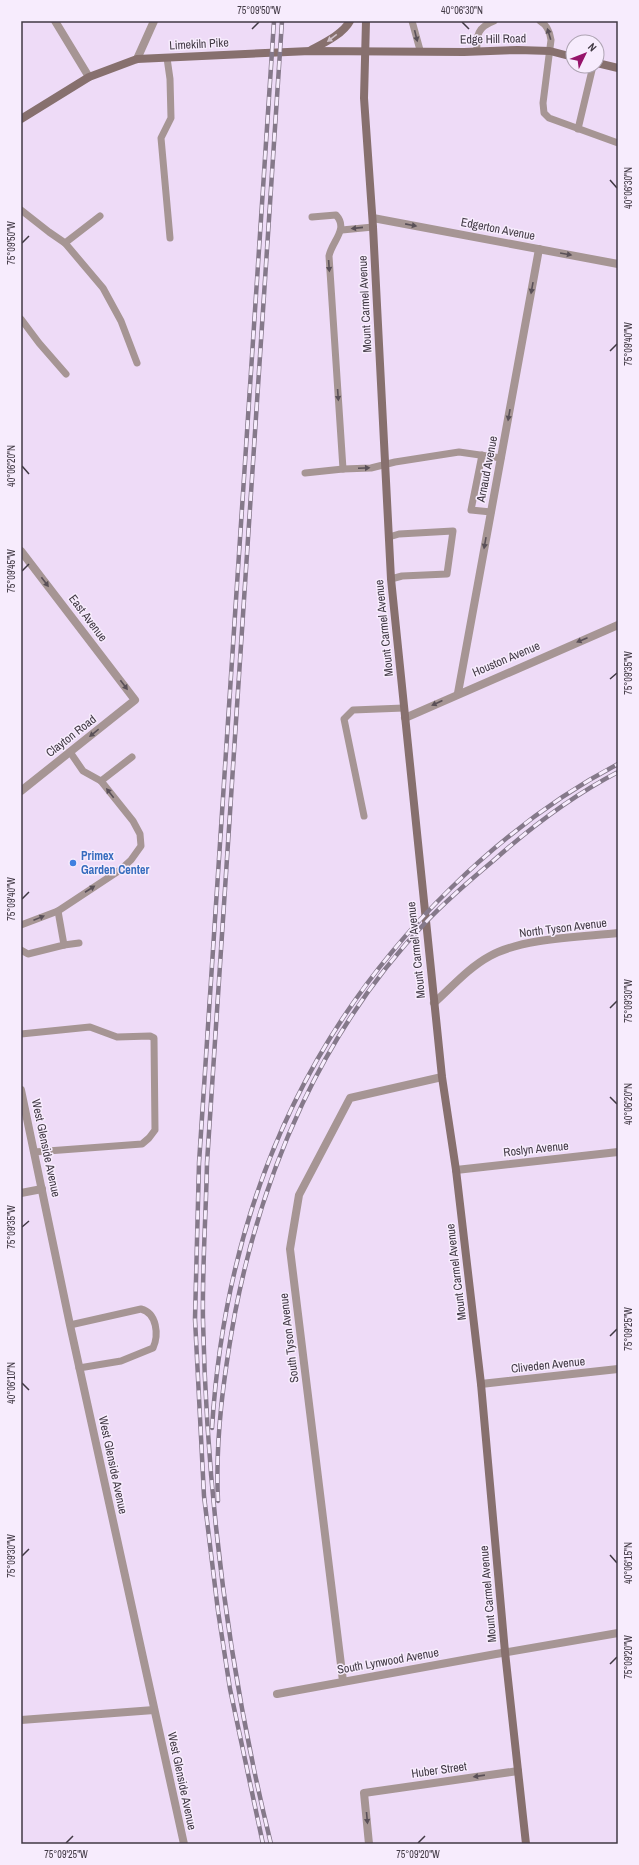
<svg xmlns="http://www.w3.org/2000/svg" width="639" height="1865" font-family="'Archivo Narrow',sans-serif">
<rect width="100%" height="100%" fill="#eedbf7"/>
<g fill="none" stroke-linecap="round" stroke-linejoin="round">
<!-- lane -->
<g stroke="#a69594" stroke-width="7">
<polyline points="412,21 420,50"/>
<path d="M540 21C547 25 550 32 551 40L543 103 544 113 549 118 618 143"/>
<path d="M477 51C476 35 478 27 494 21"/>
<polyline points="167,58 170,79 171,118 161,138 170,238"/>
<polyline points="578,129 593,66"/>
<polyline points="21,210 49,232 65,243 100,216"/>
<path d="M312 217 336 215C349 229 332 241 329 256L343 469"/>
<polyline points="342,230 373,227"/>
<polyline points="65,243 103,288 121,321 137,363"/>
<polyline points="21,319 39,343 66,374"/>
<polyline points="482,455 471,510 491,512"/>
<polyline points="305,473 343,469 371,468 395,462 459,452 501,458"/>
<polyline points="389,537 399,534 453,531 447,574 402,576 391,579"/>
<polyline points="70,752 83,771 101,781 132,757"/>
<polyline points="364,816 344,719 353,710 404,708"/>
<polyline points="21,925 58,911 120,870 131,860 141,846 140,834 133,821 101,781"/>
<polyline points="64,945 79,943"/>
<polyline points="21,950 28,954 64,945 58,911"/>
<polyline points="21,1034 90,1027 117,1037 150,1036 154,1038 155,1130 149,1138 142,1144 34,1152"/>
<path d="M70 1325 141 1309C157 1313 159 1335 153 1348L121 1361 79 1368"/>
</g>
<!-- street -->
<g stroke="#a69594" stroke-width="8">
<polyline points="55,21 89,77"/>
<polyline points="137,59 154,21"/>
<polyline points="373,218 618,264"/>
<polyline points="21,551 135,700 21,791"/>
<polyline points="458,693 539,249"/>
<polyline points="405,718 618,625"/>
<path d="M434 1003C452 987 468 968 490 956 522 938 581 937 618 933"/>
<polyline points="21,1090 70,1325 184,1844"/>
<polyline points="456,1170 618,1152"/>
<polyline points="21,1193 42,1189"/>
<polyline points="481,1384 618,1369"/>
<polyline points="343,1681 290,1249 299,1195 350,1098 442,1077"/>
<polyline points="277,1694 496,1654 618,1633"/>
<polyline points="21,1720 154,1710"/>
<polyline points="369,1844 364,1793 518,1771"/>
</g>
<!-- secondary -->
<g stroke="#87706e" stroke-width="8">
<polyline points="366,21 364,98 373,227 391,579 442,1077 456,1170 481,1384 505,1652 526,1844"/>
<path d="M311 50C324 43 343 34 350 21"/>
<polyline points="597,63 618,68"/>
<polyline points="21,119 89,77 137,59 310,51 464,52 518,50 550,51 573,57"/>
</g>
<!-- rail casing -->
<g stroke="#85798a" stroke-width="4.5">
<g id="rail">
<path d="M212 1428C225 1218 300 1035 451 888 500 840 557 796 618 764"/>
<path d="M218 1501C215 1438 224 1374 235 1313 263 1169 323 1030 425 923 446 901 469 881 493 861 531 827 572 796 618 772"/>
<polyline points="263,1844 230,1689 218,1611 204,1496 195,1319 199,1163 274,21"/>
<path d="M271 1844C229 1673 207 1497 203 1321 202 1269 206 1215 207 1163L282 21"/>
</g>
</g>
<!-- rail -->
<use href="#rail" stroke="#f7ecfd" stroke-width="3" stroke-dasharray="9" stroke-linecap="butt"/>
</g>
<!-- one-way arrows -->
<defs><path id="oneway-solid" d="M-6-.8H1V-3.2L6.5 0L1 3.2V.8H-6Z"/></defs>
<g fill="#5a5058">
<use href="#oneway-solid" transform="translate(549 34) rotate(-107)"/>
<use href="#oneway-solid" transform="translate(416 36) rotate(76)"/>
<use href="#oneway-solid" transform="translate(411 225) rotate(11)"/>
<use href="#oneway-solid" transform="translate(357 228) rotate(174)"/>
<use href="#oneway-solid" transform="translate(566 254) rotate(10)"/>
<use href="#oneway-solid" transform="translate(329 266) rotate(86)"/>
<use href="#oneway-solid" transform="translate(532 288) rotate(100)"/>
<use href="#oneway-solid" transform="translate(338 395) rotate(86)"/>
<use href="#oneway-solid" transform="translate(509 415) rotate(100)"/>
<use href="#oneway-solid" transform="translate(364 468) rotate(-2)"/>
<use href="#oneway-solid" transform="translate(485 543) rotate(100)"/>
<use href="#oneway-solid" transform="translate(45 582) rotate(53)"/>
<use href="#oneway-solid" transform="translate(582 640) rotate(157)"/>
<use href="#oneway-solid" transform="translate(124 685) rotate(53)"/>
<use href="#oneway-solid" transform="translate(437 703) rotate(155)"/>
<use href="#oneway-solid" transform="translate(94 733) rotate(141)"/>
<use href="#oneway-solid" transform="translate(110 793) rotate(-128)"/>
<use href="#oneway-solid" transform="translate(90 889) rotate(-33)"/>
<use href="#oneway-solid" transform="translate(39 918) rotate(-22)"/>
<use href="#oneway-solid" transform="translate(479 1776) rotate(172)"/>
<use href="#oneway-solid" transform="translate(367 1818) rotate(85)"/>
</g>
<use fill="#d0c1cb" href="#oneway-solid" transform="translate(332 38) rotate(143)"/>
<!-- ticks -->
<path fill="none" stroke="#413944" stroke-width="1.5" d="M462 22 469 29M252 29 259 22M610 180 617 188M22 243 29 236M610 351 617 344M22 466 29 474M22 571 29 564M610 679 617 673M22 899 29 892M610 1008 617 1001M610 1097 617 1104M22 1227 29 1221M610 1336 617 1329M22 1383 29 1390M610 1555 617 1563M22 1556 29 1549M610 1664 617 1657M66 1843 73 1836M418 1843 425 1836"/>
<!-- markers -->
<circle fill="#3f7fe0" stroke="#f7ecfd" stroke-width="1.5" cx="73" cy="863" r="4"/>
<g text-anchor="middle" stroke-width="3" stroke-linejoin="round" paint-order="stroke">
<!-- street labels -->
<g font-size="12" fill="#413944" stroke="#f7ecfd">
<text transform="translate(493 39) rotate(-1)" y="4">Edge Hill Road</text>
<text transform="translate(199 44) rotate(-3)" y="4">Limekiln Pike</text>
<text transform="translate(498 229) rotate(11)" y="4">Edgerton Avenue</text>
<text transform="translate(365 304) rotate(-93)" y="4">Mount Carmel Avenue</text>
<text transform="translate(487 469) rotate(-79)" y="4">Arnaud Avenue</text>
<text transform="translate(88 618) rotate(53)" y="4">East Avenue</text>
<text transform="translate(384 628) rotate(-96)" y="4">Mount Carmel Avenue</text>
<text transform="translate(506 659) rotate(-23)" y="4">Houston Avenue</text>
<text transform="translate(71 736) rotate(-38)" y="4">Clayton Road</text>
<text transform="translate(563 928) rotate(-7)" y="4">North Tyson Avenue</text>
<text transform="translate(416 950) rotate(-96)" y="4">Mount Carmel Avenue</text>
<text transform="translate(46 1148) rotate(78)" y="4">West Glenside Avenue</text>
<text transform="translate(536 1149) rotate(-6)" y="4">Roslyn Avenue</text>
<text transform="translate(456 1272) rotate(-97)" y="4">Mount Carmel Avenue</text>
<text transform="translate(289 1338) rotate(-97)" y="4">South Tyson Avenue</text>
<text transform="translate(548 1365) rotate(-6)" y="4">Cliveden Avenue</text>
<text transform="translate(113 1465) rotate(78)" y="4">West Glenside Avenue</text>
<text transform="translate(488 1594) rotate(-95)" y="4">Mount Carmel Avenue</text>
<text transform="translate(388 1661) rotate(-10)" y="4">South Lynwood Avenue</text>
<text transform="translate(439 1770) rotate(-8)" y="4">Huber Street</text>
<text transform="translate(182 1781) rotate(78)" y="4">West Glenside Avenue</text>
</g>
<!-- shop labels -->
<g font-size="12" font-weight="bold" fill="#366cbe" stroke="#f7ecfd" text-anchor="start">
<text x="81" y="860">Primex<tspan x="81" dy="14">Garden Center</tspan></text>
</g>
</g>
<!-- border -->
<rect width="639" height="1865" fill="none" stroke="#f7ecfd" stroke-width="44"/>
<!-- north arrow -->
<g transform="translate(585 54) rotate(47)"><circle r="19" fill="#f7ecfd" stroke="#aea4b3"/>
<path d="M0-3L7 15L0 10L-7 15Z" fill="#96146b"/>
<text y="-6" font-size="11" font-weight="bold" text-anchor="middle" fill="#413944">N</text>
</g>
<rect x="22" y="22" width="595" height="1821" fill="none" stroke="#413944" stroke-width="1.5"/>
<g font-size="10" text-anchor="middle" fill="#413944">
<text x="259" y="14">75°09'50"W</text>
<text x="462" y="14">40°06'30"N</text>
<text transform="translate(628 188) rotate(-90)" y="4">40°06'30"N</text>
<text transform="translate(11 243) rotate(-90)" y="4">75°09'50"W</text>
<text transform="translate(628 344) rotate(-90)" y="4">75°09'40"W</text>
<text transform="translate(11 466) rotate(-90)" y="4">40°06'20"N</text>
<text transform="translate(11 571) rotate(-90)" y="4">75°09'45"W</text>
<text transform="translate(628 673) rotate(-90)" y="4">75°09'35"W</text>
<text transform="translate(11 899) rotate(-90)" y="4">75°09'40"W</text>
<text transform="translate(628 1001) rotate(-90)" y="4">75°09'30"W</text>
<text transform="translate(628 1104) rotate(-90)" y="4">40°06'20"N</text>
<text transform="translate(11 1227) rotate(-90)" y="4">75°09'35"W</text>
<text transform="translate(628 1329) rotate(-90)" y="4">75°09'25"W</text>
<text transform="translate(11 1383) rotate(-90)" y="4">40°06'10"N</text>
<text transform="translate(11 1556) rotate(-90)" y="4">75°09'30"W</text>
<text transform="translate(628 1563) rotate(-90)" y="4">40°06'15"N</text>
<text transform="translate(628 1657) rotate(-90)" y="4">75°09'20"W</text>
<text x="66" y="1858">75°09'25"W</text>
<text x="418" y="1858">75°09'20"W</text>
</g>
</svg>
